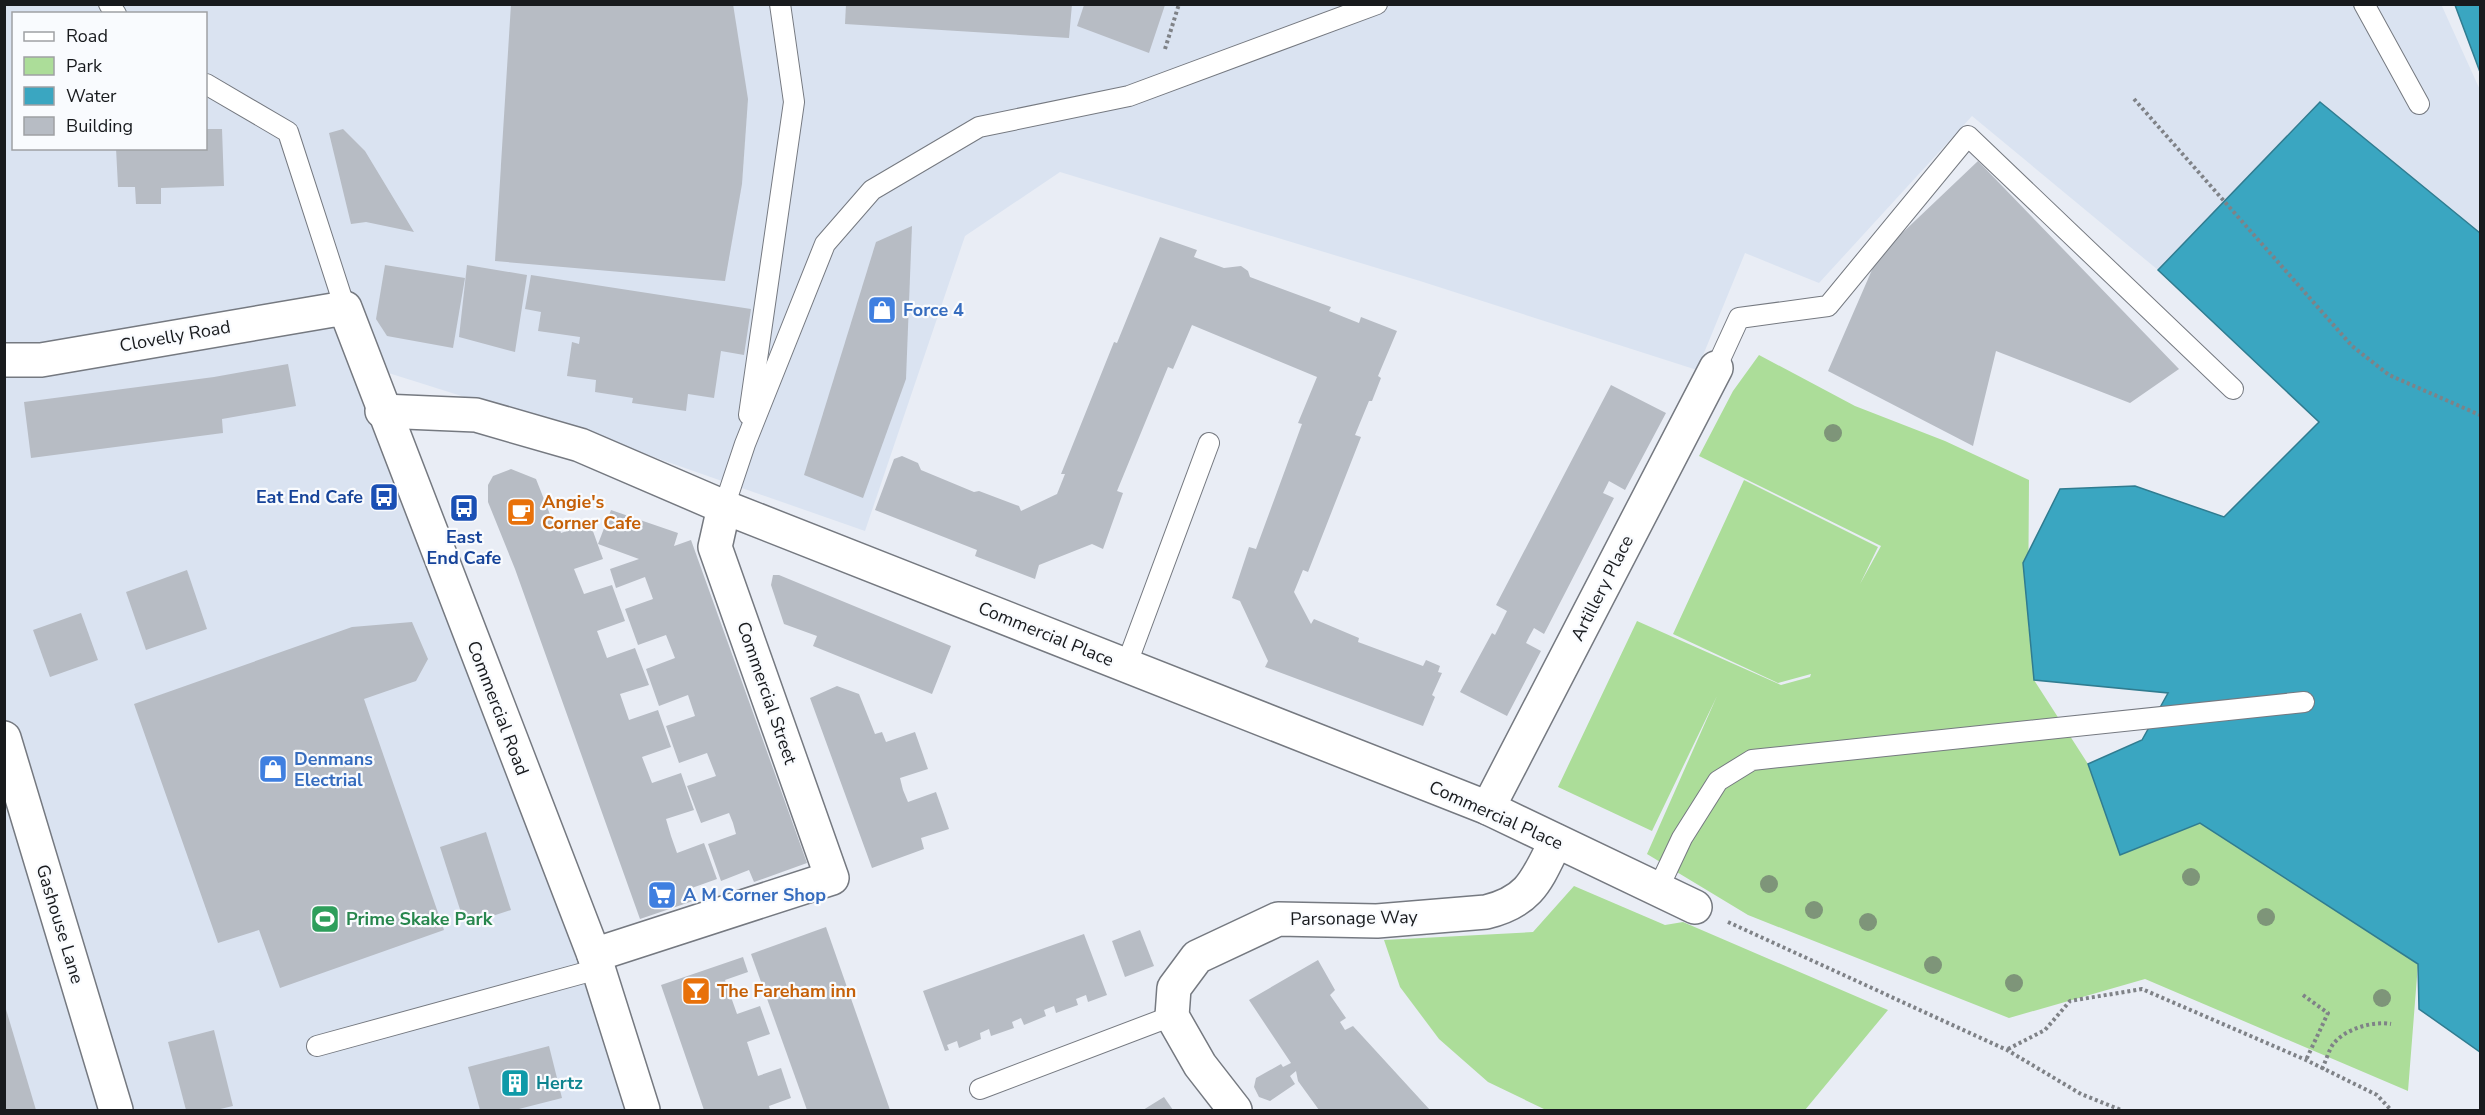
<svg xmlns="http://www.w3.org/2000/svg" width="2485" height="1115" font-family="'Nunito Sans',sans-serif">
<rect width="100%" height="100%" fill="#e9edf5"/>
<!-- built -->
<path fill="#dae3f1" fill-rule="evenodd" d="M2441 4 2480 90V233L2320 102 2158 270 1972 116 1819 283 1745 253 1697 370 1420 281 1060 172 965 236 865 531 645 454 379 370 651 1110H5V5ZM14 14H206V148H14Z"/>
<!-- green -->
<g fill="#acdd99">
<polygon points="1759,355 1855,406 1945,441 2029,480 2028,620 2034,680 2088,764 2120,854 2200,823 2418,964 2408,1091 2145,979 2009,1018 1748,915 1647,854 1717,696 1652,831 1558,787 1637,621 1781,685 1810,677 1811,674 1778,683 1673,634 1744,480 1878,547 1860,584 1881,546 1699,456 1733,391"/>
<polygon points="1574,886 1665,925 1683,922 1888,1010 1805,1110 1546,1110 1488,1082 1439,1039 1400,987 1384,940 1533,932"/>
</g>
<!-- water -->
<g fill="#3aa6c1" stroke="#307c90" stroke-width="1.5">
<polygon points="2455,5 2480,5 2480,72"/>
<polygon points="2320,102 2480,233 2480,1052 2419,1009 2418,964 2200,823 2120,855 2088,764 2142,740 2168,693 2034,680 2023,563 2060,489 2135,486 2224,517 2319,422 2158,270"/>
</g>
<!-- building -->
<g fill="#b7bcc4">
<polygon points="511,4 733,4 748,99 742,184 725,281 495,261"/>
<polygon points="846,4 1072,4 1069,38 845,24"/>
<polygon points="1084,5 1165,5 1149,53 1077,26"/>
<polygon points="206,129 222,129 224,186 161,188 161,204 136,204 135,187 118,187 116,148 206,148"/>
<polygon points="343,129 365,151 414,232 366,222 351,224 329,133"/>
<polygon points="1978,161 2179,369 2130,403 1996,351 1973,446 1828,371 1878,256"/>
<polygon points="912,226 906,379 863,498 804,475 876,242"/>
<polygon points="1160,237 1197,250 1194,257 1224,268 1241,266 1248,271 1250,277 1331,307 1329,311 1359,323 1361,317 1397,331 1378,376 1381,378 1372,401 1369,401 1355,435 1361,437 1308,572 1303,570 1294,592 1311,624 1314,619 1359,638 1358,642 1423,666 1426,660 1440,666 1438,672 1442,673 1432,695 1435,697 1423,726 1265,667 1268,661 1240,601 1232,598 1249,547 1256,549 1302,424 1298,423 1317,377 1192,325 1173,369 1168,367 1117,491 1123,493 1103,549 1092,544 1039,565 1035,579 975,556 977,550 875,510 894,459 902,456 918,463 921,470 974,492 979,491 1019,506 1021,511 1057,494 1065,474 1061,474 1114,342 1117,343"/>
<polygon points="385,265 465,278 453,348 387,336 376,319"/>
<polygon points="467,265 527,275 515,352 459,337"/>
<polygon points="531,275 751,309 744,355 721,351 714,398 688,394 686,411 632,403 633,398 595,392 596,380 567,376 572,342 579,344 580,337 538,331 541,312 525,309"/>
<polygon points="288,364 296,406 222,419 223,433 31,458 24,402 214,377"/>
<polygon points="1611,385 1666,413 1625,490 1609,481 1603,493 1614,498 1544,634 1534,628 1529,637 1526,643 1541,651 1507,716 1460,692 1492,633 1495,635 1507,611 1496,605"/>
<polygon points="511,469 536,479 553,522 557,521 561,533 590,523 603,559 574,569 584,594 612,585 625,621 597,631 607,658 635,648 649,685 620,694 629,720 658,710 671,747 642,757 652,783 681,773 694,810 666,819 671,836 677,853 704,843 717,879 689,889 693,901 640,919 515,569 488,502 488,485 493,476"/>
<polygon points="611,510 678,533 674,546 691,540 807,863 754,882 749,870 721,881 708,844 736,834 733,823 729,813 701,823 687,786 716,776 707,753 679,763 666,726 695,716 688,695 659,706 646,669 675,658 666,635 638,645 625,609 653,599 645,577 616,588 610,569 639,559 598,544"/>
<polygon points="187,570 207,629 146,650 126,592"/>
<polygon points="773,575 779,575 951,646 932,694 813,646 817,636 784,624 771,585"/>
<polygon points="81,613 98,660 50,677 33,630"/>
<polygon points="412,622 428,659 416,681 364,699 444,930 280,988 259,930 218,943 134,704 352,627"/>
<polygon points="837,686 859,694 875,734 882,732 886,742 915,732 928,769 900,778 903,790 908,802 936,792 949,829 921,838 924,849 872,868 810,698"/>
<polygon points="486,832 511,910 465,925 440,847"/>
<polygon points="826,927 890,1110 807,1110 751,954"/>
<polygon points="1140,930 1154,966 1125,977 1112,941"/>
<polygon points="1084,934 1107,995 1088,1002 1086,995 1076,999 1078,1005 1056,1013 1054,1006 1044,1010 1046,1016 1024,1025 1021,1018 1012,1022 1014,1028 991,1036 989,1029 980,1033 981,1039 959,1048 957,1041 947,1045 949,1050 945,1051 923,991"/>
<polygon points="743,957 748,972 725,980 737,1014 760,1006 770,1034 747,1042 758,1076 781,1068 791,1098 769,1106 770,1110 704,1110 661,985"/>
<polygon points="1318,960 1335,990 1330,995 1346,1018 1340,1022 1345,1030 1353,1026 1430,1110 1319,1110 1298,1081 1296,1071 1290,1076 1295,1084 1270,1101 1259,1097 1254,1087 1256,1078 1281,1064 1283,1067 1291,1063 1249,1000"/>
<polygon points="4,1006 5,1006 36,1110 4,1110"/>
<polygon points="214,1030 233,1106 216,1110 186,1110 168,1042"/>
<polygon points="549,1046 562,1098 515,1110 480,1110 468,1067"/>
<polygon points="1164,1097 1173,1110 1143,1110"/>
</g>
<g fill="none" stroke-linecap="round" stroke-linejoin="round">
<!-- lane casing -->
<g stroke="#757980" stroke-width="22">
<g id="lane">
<polyline points="109,4 116,14"/>
<polyline points="2364,4 2419,104"/>
<polyline points="206,84 288,132 345,308"/>
<polyline points="1716,368 1739,318 1828,306 1968,136 2233,389"/>
<polyline points="749,415 794,102 780,4"/>
<polyline points="724,507 745,444 825,244 872,190 979,127 1129,96 1377,4"/>
<polyline points="1126,666 1209,443"/>
<polyline points="1658,889 1682,838 1718,781 1752,760 2304,702"/>
<polyline points="317,1046 598,969"/>
<polyline points="980,1089 1172,1016"/>
</g>
</g>
<!-- street casing -->
<g stroke="#757980" stroke-width="36">
<g id="street">
<polyline points="382,411 476,415 580,445 724,507 1488,808 1695,907"/>
<polyline points="4,738 116,1110"/>
<polyline points="1488,808 1716,368"/>
<polyline points="594,955 832,878 715,547 724,507"/>
<path d="M1235 1110 1200 1065 1172 1016 1174 988 1197 957 1278 919 1377 921 1486 912C1531 901 1537 879 1556 841"/>
</g>
</g>
<!-- secondary casing -->
<g stroke="#757980" stroke-width="36">
<polyline id="secondary" points="4,360 41,360 345,308 594,955 643,1110"/>
</g>
<!-- path -->
<g stroke="#7f8287" stroke-width="4" stroke-dasharray="3 3" stroke-linecap="butt">
<polyline points="1165,49 1179,4"/>
<polyline points="2134,99 2352,346 2389,375 2480,415"/>
<polyline points="1728,922 2007,1050 2081,1094 2121,1110"/>
<polyline points="2303,995 2328,1013 2306,1060"/>
<polyline points="2008,1049 2045,1030 2070,1001 2142,989 2306,1060 2377,1095 2391,1110"/>
<path d="M2322 1069C2326 1061 2329 1049 2334 1043 2347 1028 2373 1021 2391 1024"/>
</g>
<!-- lane -->
<use href="#lane" stroke="#fff" stroke-width="20"/>
<!-- street -->
<use href="#street" stroke="#fff" stroke-width="33"/>
<!-- secondary -->
<use href="#secondary" stroke="#fff" stroke-width="33"/>
</g>
<!-- trees -->
<g fill="#7e9579">
<circle cx="1833" cy="433" r="9"/>
<circle cx="2191" cy="877" r="9"/>
<circle cx="1769" cy="884" r="9"/>
<circle cx="1814" cy="910" r="9"/>
<circle cx="2266" cy="917" r="9"/>
<circle cx="1868" cy="922" r="9"/>
<circle cx="1933" cy="965" r="9"/>
<circle cx="2014" cy="983" r="9"/>
<circle cx="2382" cy="998" r="9"/>
</g>
<!-- icons -->
<defs>
<g id="shop-square" transform="scale(1.5)"><rect x="-9" y="-9" width="18" height="18" rx="4" fill="#3f7fe0" stroke="#f9fbfe"/><path d="M-5-2.5h2.3a2.7 3.5 0 0 1 5.4 0H5L5.5 6h-11ZM-1.5-2.5h3a1.5 2.3 0 0 0-3 0Z" fill="#fff"/></g>
<g id="bus-square" transform="scale(1.5)"><rect x="-9" y="-9" width="18" height="18" rx="4" fill="#1a4fb4" stroke="#f9fbfe"/><path d="M-5-6H5V4H4V6H2V4H-2V6H-4V4H-5ZM-3.5-4V0h7V-4ZM-3.5 1.2v1.5H-2V1.2ZM2 1.2v1.5H3.5V1.2Z" fill="#fff"/></g>
<g id="cafe-square" transform="scale(1.5)"><rect x="-9" y="-9" width="18" height="18" rx="4" fill="#e8710a" stroke="#f9fbfe"/><path d="M-5.5-4.5H6V0H3Q3 3.5 0 3.5H-2.5Q-5.5 3.5-5.5 0ZM3-3.2v2h1.7v-2ZM-6 4.5H4V6H-6Z" fill="#fff"/></g>
<g id="supermarket-square" transform="scale(1.5)"><rect x="-9" y="-9" width="18" height="18" rx="4" fill="#3f7fe0" stroke="#f9fbfe"/><path d="M-6-5.5h2.5l.6 2H6L4.5 2H-2.5L-4.4-4H-6ZM-1.5 3.2a1.3 1.3 0 1 0 .1 0ZM3 3.2a1.3 1.3 0 1 0 .1 0Z" fill="#fff"/></g>
<g id="stadium-square" transform="scale(1.5)"><rect x="-9" y="-9" width="18" height="18" rx="4" fill="#2e9e5b" stroke="#f9fbfe"/><path d="M0-5a6.5 5 0 1 0 0 10a6.5 5 0 1 0 0-10ZM-3.5-1.8h7v3.6h-7Z" fill="#fff"/></g>
<g id="bar-square" transform="scale(1.5)"><rect x="-9" y="-9" width="18" height="18" rx="4" fill="#e8710a" stroke="#f9fbfe"/><path d="M-6-5H6L.8 .8V4.5H3.5V6h-7V4.5H-.8V.8Z" fill="#fff"/></g>
<g id="building-square" transform="scale(1.5)"><rect x="-9" y="-9" width="18" height="18" rx="4" fill="#0f9aa8" stroke="#f9fbfe"/><path d="M-4-6H4V6H1V3H-1V6H-4ZM-2.5-4.3h1.7v1.8h-1.7ZM.8-4.3h1.7v1.8H.8ZM-2.5-1h1.7V.8h-1.7ZM.8-1h1.7V.8H.8Z" fill="#fff"/></g>
</defs>
<g fill-rule="evenodd">
<use href="#shop-square" x="882" y="310"/>
<use href="#bus-square" x="384" y="497"/>
<use href="#bus-square" x="464" y="508"/>
<use href="#cafe-square" x="521" y="512"/>
<use href="#shop-square" x="273" y="769"/>
<use href="#supermarket-square" x="662" y="895"/>
<use href="#stadium-square" x="325" y="919"/>
<use href="#bar-square" x="696" y="991"/>
<use href="#building-square" x="515" y="1083"/>
</g>
<g text-anchor="middle" stroke-width="4.5" stroke-linejoin="round" paint-order="stroke">
<!-- shop labels -->
<g font-size="18" font-weight="bold" fill="#366cbe" stroke="#f9fbfe" text-anchor="start">
<text x="903" y="316">Force 4</text>
<text x="294" y="765">Denmans<tspan x="294" dy="21">Electrial</tspan></text>
<text x="683" y="901">A M Corner Shop</text>
</g>
<!-- street labels -->
<g font-size="18" fill="#181a1d" stroke="#f9fbfe">
<text transform="translate(175 336) rotate(-10)" y="6">Clovelly Road</text>
<text transform="translate(1602 588) rotate(-63)" y="6">Artillery Place</text>
<text transform="translate(1046 634) rotate(22)" y="6">Commercial Place</text>
<text transform="translate(767 693) rotate(71)" y="6">Commercial Street</text>
<text transform="translate(498 708) rotate(69)" y="6">Commercial Road</text>
<text transform="translate(1496 815) rotate(24)" y="6">Commercial Place</text>
<text transform="translate(1354 918) rotate(-1)" y="6">Parsonage Way</text>
<text transform="translate(60 924) rotate(73)" y="6">Gashouse Lane</text>
</g>
<!-- transit labels -->
<g font-size="18" font-weight="bold" fill="#164399" stroke="#f9fbfe" text-anchor="end">
<text x="363" y="503">Eat End Cafe</text>
<text x="464" y="543" text-anchor="middle">East<tspan x="464" dy="21">End Cafe</tspan></text>
</g>
<!-- food labels -->
<g font-size="18" font-weight="bold" fill="#c56008" stroke="#f9fbfe" text-anchor="start">
<text x="542" y="508">Angie's<tspan x="542" dy="21">Corner Cafe</tspan></text>
<text x="717" y="997">The Fareham inn</text>
</g>
<!-- leisure labels -->
<g font-size="18" font-weight="bold" fill="#27864d" stroke="#f9fbfe" text-anchor="start">
<text x="346" y="925">Prime Skake Park</text>
</g>
<!-- culture labels -->
<g font-size="18" font-weight="bold" fill="#0d838f" stroke="#f9fbfe" text-anchor="start">
<text x="536" y="1089">Hertz</text>
</g>
</g>
<!-- border -->
<rect width="2485" height="1115" fill="none" stroke="#181a1d" stroke-width="12"/>
<!-- legend -->
<rect x="12" y="12" width="195" height="138" fill="#f9fbfe" stroke="#9fa1a4" stroke-width="1.5"/>
<rect x="24" y="32" width="30" height="9" fill="#ffffff" stroke="#9fa1a4" stroke-width="1.5"/>
<text x="66" y="42" font-size="18" fill="#181a1d">Road</text>
<rect x="24" y="57" width="30" height="18" fill="#acdd99" stroke="#9fa1a4" stroke-width="1.5"/>
<text x="66" y="72" font-size="18" fill="#181a1d">Park</text>
<rect x="24" y="87" width="30" height="18" fill="#3aa6c1" stroke="#9fa1a4" stroke-width="1.5"/>
<text x="66" y="102" font-size="18" fill="#181a1d">Water</text>
<rect x="24" y="117" width="30" height="18" fill="#b7bcc4" stroke="#9fa1a4" stroke-width="1.5"/>
<text x="66" y="132" font-size="18" fill="#181a1d">Building</text>
</svg>
